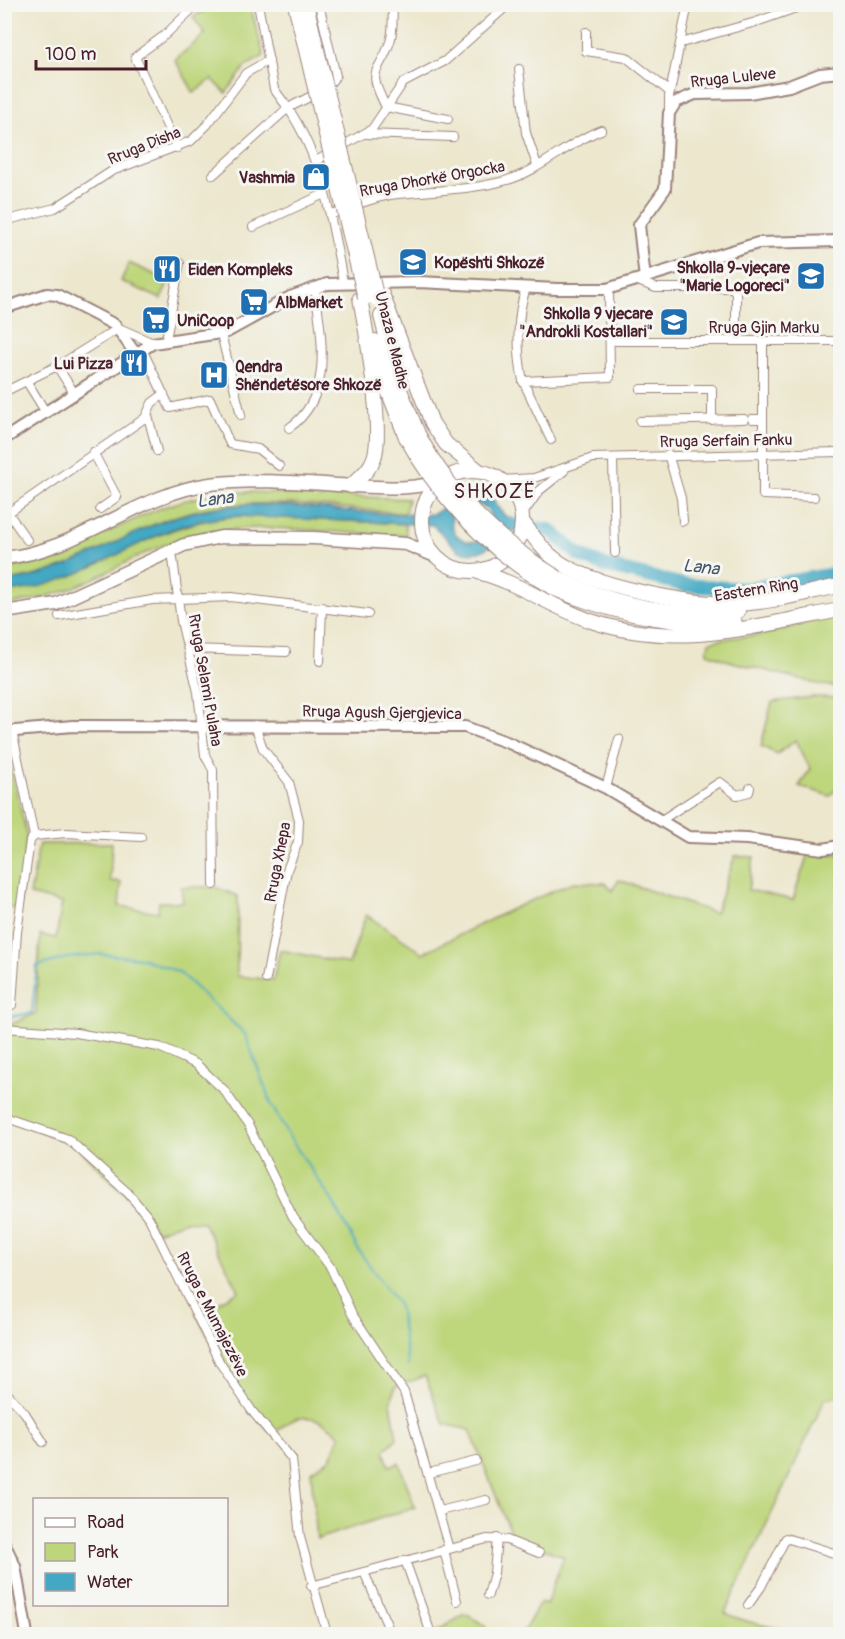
<svg xmlns="http://www.w3.org/2000/svg" width="845" height="1639" font-family="Pangolin,sans-serif">
<rect width="100%" height="100%" fill="#f6f6f2"/>
<filter id="ink" filterUnits="userSpaceOnUse"><feTurbulence type="fractalNoise" baseFrequency=".0167" numOctaves="2"/><feDisplacementMap in="SourceGraphic" scale="12" xChannelSelector="R" yChannelSelector="G"/><feConvolveMatrix kernelMatrix="1 2 1 2 8 2 1 2 1" color-interpolation-filters="sRGB"/></filter>
<filter id="wash" filterUnits="userSpaceOnUse"><feTurbulence type="fractalNoise" baseFrequency=".008" numOctaves="4" result="noise"/><feDisplacementMap in="SourceGraphic" scale="24" xChannelSelector="R" yChannelSelector="G"/><feGaussianBlur stdDeviation="1.35" result="paint"/><feColorMatrix in="noise" values="0 0 0 0 0 0 0 0 0 0 0 0 0 0 0 0 0 1.4 0 .05"/><feComposite in="paint" operator="in"/></filter>
<g filter="url(#wash)">
<rect width="100%" height="100%" fill="#ece7cd"/>
<!-- green -->
<g fill="#bed67b" stroke="#847a53" stroke-width="1.5">
<polygon points="215,5 250,5 264,56 246,66 226,93 212,79 194,93 175,60 205,34 193,17"/>
<polygon points="129,263 169,281 161,299 121,281"/>
<path d="M251 492 408 499 405 513C335 509 256 494 187 513 125 530 70 576 5 581V568C59 562 106 530 156 510 186 498 218 492 251 492Z"/>
<path d="M252 516 405 524 406 535C335 536 262 518 192 536 148 547 109 574 67 590 46 598 26 602 5 605L4 592C37 591 67 577 96 563 146 540 195 515 252 516Z"/>
<path d="M840 614V687L822 685 729 661 707 653 709 642C730 636 752 638 773 632 796 627 817 619 840 614Z"/>
<polygon points="813,697 840,698 840,785 830,796 799,786 810,769 796,740 777,754 761,746 772,702"/>
<polygon points="4,742 27,835 19,908 5,908"/>
<path d="M112 843 110 881 121 882 119 906 158 912 159 902H183L181 887H215L238 896 237 976 273 980 280 950 349 964 366 915 423 953 510 910 573 882 606 883 612 891 619 880 715 913 735 856 754 857 748 890 793 900 808 853 840 854V1396L825 1399 725 1613C758 1628 791 1630 826 1634H522L540 1603 546 1605 564 1556 513 1539 470 1430 444 1424 425 1376 395 1387 391 1403 397 1438 384 1451 389 1466 399 1463 415 1507 317 1539 311 1471 330 1459 340 1436C318 1413 295 1410 274 1435L252 1411 196 1314 239 1291 203 1222 185 1221 157 1232 149 1218 77 1146 5 1117V1027L36 1013 40 935 56 938 62 903 30 895 39 844Z"/>
<polygon points="465,1614 485,1625 487,1634 432,1634"/>
</g>
<!-- water -->
<path fill="#43a8c3" stroke="#466477" stroke-width="1.5" fill-rule="evenodd" d="M466 489 489 494 505 516 514 519 513 530 504 531C490 548 481 557 459 551L433 525 236 516C213 518 190 522 168 531 116 552 62 590 5 592L4 581C75 576 132 523 201 510 278 495 356 518 433 514 446 510 451 494 466 489ZM470 501 487 508 492 520 479 541C460 545 447 531 453 512Z"/>
<g fill="none" stroke-linecap="round" stroke-linejoin="round">
<!-- stream -->
<polyline stroke="#43a8c3" stroke-width="2" points="4,1018 32,1013 37,966 67,958 100,954 141,958 179,972 245,1034 271,1104 288,1135 333,1202 359,1251 399,1306 408,1366"/>
<!-- river -->
<polyline stroke="#43a8c3" stroke-width="14" points="498,523 550,530 579,555 605,566 684,585 744,589 840,573"/>
</g>
</g>
<g filter="url(#ink)">
<g fill="none" stroke-linecap="round" stroke-linejoin="round">
<!-- street casing -->
<g stroke="#9b837c" stroke-width="10">
<g id="street">
<polyline points="185,4 193,8 207,4"/>
<path d="M319 4 336 76 325 89 288 108C323 160 332 222 343 282"/>
<path d="M393 4C392 17 394 30 390 42 379 76 365 66 386 107L448 119"/>
<polyline points="586,32 586,51 626,57 670,92"/>
<polyline points="681,43 756,22 799,7"/>
<polyline points="519,69 526,133 537,165"/>
<polyline points="669,112 669,97 688,4"/>
<polyline points="365,134 453,137"/>
<polyline points="177,148 135,57 165,35 193,8"/>
<polyline points="316,161 372,129 403,83 445,61 509,4"/>
<polyline points="213,175 288,108 274,89 258,4"/>
<path d="M330 215C349 207 369 199 390 195 429 190 466 191 504 181 539 172 567 143 601 130"/>
<polyline points="4,221 55,208 112,171 191,141 207,125 246,73 269,60"/>
<polyline points="253,227 324,194"/>
<polyline points="638,281 656,288 733,288 736,293 736,340"/>
<path d="M526 288C516 316 517 352 523 381L551 440"/>
<polyline points="221,334 241,415"/>
<polyline points="166,340 180,263"/>
<polyline points="763,340 763,495 814,497"/>
<polyline points="616,341 840,341"/>
<polyline points="142,349 170,408 210,399 230,444 258,449 279,466"/>
<polyline points="57,366 74,393"/>
<polyline points="523,381 610,377 609,288"/>
<polyline points="27,382 45,411"/>
<polyline points="641,389 712,389 712,420"/>
<polyline points="4,392 61,364 119,328 153,343"/>
<polyline points="148,416 157,451"/>
<polyline points="752,419 763,419"/>
<polyline points="640,421 744,419"/>
<path d="M289 428C335 396 321 335 315 288"/>
<polyline points="93,452 117,497 100,509"/>
<polyline points="668,454 681,498 683,521"/>
<polyline points="613,458 615,553"/>
<polyline points="501,480 534,478 593,458 840,452"/>
<polyline points="4,507 27,540"/>
<polyline points="8,513 145,418 152,403 164,394"/>
<polyline points="522,515 539,491 564,471"/>
<polyline points="172,551 181,621 198,692 205,755 213,770 214,885"/>
<polyline points="59,616 152,600 231,597 368,614"/>
<polyline points="188,649 286,652"/>
<polyline points="320,661 322,607"/>
<polyline points="255,725 263,749 289,782 299,820 298,842 287,870 266,979"/>
<polyline points="606,788 619,739"/>
<polyline points="660,821 720,782 737,795 749,792 750,788"/>
<polyline points="34,836 66,833 141,837"/>
<polyline points="12,1005 17,932 30,841 34,836 12,730"/>
<polyline points="4,1028 76,1033 159,1047 196,1064 224,1090 248,1125 293,1217 331,1268 352,1314 404,1392 449,1549"/>
<polyline points="4,1117 68,1139 128,1193 149,1218 220,1363 252,1411 292,1459 300,1537 327,1634"/>
<polyline points="4,1390 25,1413 43,1442"/>
<polyline points="429,1473 476,1461"/>
<polyline points="439,1511 486,1500"/>
<polyline points="444,1550 457,1601"/>
<polyline points="405,1560 429,1628"/>
<polyline points="364,1572 391,1634"/>
<polyline points="311,1586 487,1539 507,1540 539,1553"/>
<polyline points="488,1595 494,1573 497,1538"/>
<polyline points="748,1605 761,1587 786,1538 840,1555"/>
<polyline points="109,1634 130,1632 135,1634"/>
</g>
</g>
<!-- secondary casing -->
<g stroke="#9b837c" stroke-width="14">
<g id="secondary">
<polyline points="645,279 639,225 665,189 669,113 676,102 695,94 749,93 789,86 820,74 840,72"/>
<polyline points="4,308 47,294 57,295 115,325 135,353"/>
<polyline points="4,439 153,343 227,332 290,297 327,284 419,282 557,289 607,289 758,243 840,241"/>
<polyline points="4,732 73,726 465,727 509,743 606,788 688,837 747,839 823,849 840,846"/>
<polyline points="4,1543 15,1566 27,1634"/>
</g>
</g>
<!-- primary casing -->
<g stroke="#9b837c" stroke-width="15">
<g id="primary">
<path d="M4 558C78 551 137 494 210 484 257 478 305 483 352 486 383 487 413 491 442 480"/>
<polyline points="4,612 56,604 184,545 221,537 314,538 406,544 433,555"/>
</g>
</g>
<!-- highway casing -->
<g stroke="#9b837c" stroke-width="16">
<g id="highway">
<polyline points="382,294 432,423 446,444 479,471"/>
<polyline points="381,316 400,390 418,434"/>
<polyline points="375,341 387,388 406,437"/>
<circle cx="472" cy="521" r="50"/>
<path d="M351 486C360 477 370 470 374 458 384 432 366 329 360 298"/>
<path d="M522 521C532 534 541 549 555 559 591 587 690 604 736 604 771 603 807 592 840 586"/>
<path d="M478 572C517 582 552 607 591 621 677 650 755 626 840 610"/>
<path d="M558 578C614 605 676 618 738 611"/>
<path d="M553 588C612 614 670 625 735 623"/>
</g>
</g>
<!-- street -->
<use href="#street" stroke="#fff" stroke-width="8"/>
<!-- secondary -->
<use href="#secondary" stroke="#fff" stroke-width="10"/>
<!-- primary -->
<use href="#primary" stroke="#fff" stroke-width="12"/>
<!-- highway -->
<use href="#highway" stroke="#fff" stroke-width="14"/>
<!-- highway-bridge casing -->
<g stroke="#9b837c" stroke-width="16" stroke-linecap="butt">
<g id="highway-bridge">
<polyline points="295,4 365,298"/>
<polyline points="306,4 377,299"/>
<path d="M418 434C450 496 499 542 558 578"/>
<path d="M406 437C442 502 489 551 553 588"/>
</g>
</g>
<!-- highway-bridge -->
<use href="#highway-bridge" stroke="#fff" stroke-width="14"/>
</g>
</g>
<!-- icons -->
<defs>
<g id="shop-square" transform="scale(1.5)"><rect x="-9" y="-9" width="18" height="18" rx="4" fill="#1f6fb2" stroke="#f6f6f2"/><path d="M-5-2.5h2.3a2.7 3.5 0 0 1 5.4 0H5L5.5 6h-11ZM-1.5-2.5h3a1.5 2.3 0 0 0-3 0Z" fill="#fff"/></g>
<g id="school-square" transform="scale(1.5)"><rect x="-9" y="-9" width="18" height="18" rx="4" fill="#1f6fb2" stroke="#f6f6f2"/><path d="M0-5L7-2L0 1L-7-2ZM-4 1L0 2.5L4 1V4Q0 6-4 4Z" fill="#fff"/></g>
<g id="restaurant-square" transform="scale(1.5)"><rect x="-9" y="-9" width="18" height="18" rx="4" fill="#1f6fb2" stroke="#f6f6f2"/><path d="M-5-6h1v4h1v-4h1v4h1v-4h1v5L-1.5 .5V6h-2V.5L-5-1ZM5-6V6H3V1.5H1.5Q1.5-4 5-6Z" fill="#fff"/></g>
<g id="supermarket-square" transform="scale(1.5)"><rect x="-9" y="-9" width="18" height="18" rx="4" fill="#1f6fb2" stroke="#f6f6f2"/><path d="M-6-5.5h2.5l.6 2H6L4.5 2H-2.5L-4.4-4H-6ZM-1.5 3.2a1.3 1.3 0 1 0 .1 0ZM3 3.2a1.3 1.3 0 1 0 .1 0Z" fill="#fff"/></g>
<g id="hospital-square" transform="scale(1.5)"><rect x="-9" y="-9" width="18" height="18" rx="4" fill="#1f6fb2" stroke="#f6f6f2"/><path d="M-5-5h3v3.5h4V-5h3V5h-3V1.5h-4V5h-3Z" fill="#fff"/></g>
</defs>
<g fill-rule="evenodd">
<use href="#shop-square" x="316" y="177"/>
<use href="#school-square" x="413" y="262"/>
<use href="#restaurant-square" x="167" y="269"/>
<use href="#school-square" x="811" y="276"/>
<use href="#supermarket-square" x="254" y="302"/>
<use href="#supermarket-square" x="156" y="320"/>
<use href="#school-square" x="674" y="322"/>
<use href="#restaurant-square" x="134" y="363"/>
<use href="#hospital-square" x="214" y="375"/>
</g>
<g text-anchor="middle" stroke-width="6" stroke-linejoin="round" paint-order="stroke">
<!-- street labels -->
<g font-size="16" fill="#4a1f2b" stroke="#f6f6f2">
<text transform="translate(733 77) rotate(-6)" y="6">Rruga Luleve</text>
<text transform="translate(144 145) rotate(-22)" y="6">Rruga Disha</text>
<text transform="translate(432 178) rotate(-10)" y="6">Rruga Dhorkë Orgocka</text>
<text x="764" y="333">Rruga Gjin Marku</text>
<text transform="translate(393 340) rotate(76)" y="6">Unaza e Madhe</text>
<text transform="translate(726 440) rotate(-1)" y="6">Rruga Serfain Fanku</text>
<text transform="translate(756 589) rotate(-9)" y="6">Eastern Ring</text>
<text transform="translate(206 680) rotate(80)" y="6">Rruga Selami Pulaha</text>
<text transform="translate(382 712) rotate(1)" y="6">Rruga Agush Gjergjevica</text>
<text transform="translate(277 862) rotate(-79)" y="6">Rruga Xhepa</text>
<text transform="translate(213 1314) rotate(63)" y="6">Rruga e Mumajezëve</text>
</g>
<!-- poi labels -->
<g font-size="16" font-weight="bold" fill="#4a1f2b" stroke="#f6f6f2" text-anchor="start">
<text x="295" y="183" text-anchor="end">Vashmia</text>
<text x="434" y="268">Kopështi Shkozë</text>
<text x="790" y="273" text-anchor="end">Shkolla 9-vjeçare<tspan x="790" dy="18">"Marie Logoreci"</tspan></text>
<text x="188" y="275">Eiden Kompleks</text>
<text x="275" y="308">AlbMarket</text>
<text x="653" y="319" text-anchor="end">Shkolla 9 vjecare<tspan x="653" dy="18">"Androkli Kostallari"</tspan></text>
<text x="177" y="326">UniCoop</text>
<text x="113" y="369" text-anchor="end">Lui Pizza</text>
<text x="235" y="372">Qendra<tspan x="235" dy="18">Shëndetësore Shkozë</tspan></text>
</g>
<!-- water labels -->
<g font-size="18" font-style="italic" fill="#475668" stroke="#f6f6f2">
<text transform="translate(215 499) rotate(-7)" y="6">Lana</text>
<text transform="translate(701 567) rotate(6)" y="6">Lana</text>
</g>
<!-- quarter labels -->
<g font-size="20" letter-spacing="1.5" fill="#4a1f2b" stroke="#f6f6f2">
<text x="495" y="498">SHKOZË</text>
</g>
</g>
<!-- margin -->
<rect width="845" height="1639" fill="none" stroke="#f6f6f2" stroke-width="24"/>
<!-- legend -->
<rect x="33" y="1498" width="195" height="108" fill="#f6f6f2" stroke="#b1a0a2" stroke-width="1.5"/>
<rect x="45" y="1518" width="30" height="9" fill="#ffffff" stroke="#b1a0a2" stroke-width="1.5"/>
<text x="87" y="1528" font-size="18" fill="#4a1f2b">Road</text>
<rect x="45" y="1543" width="30" height="18" fill="#bed67b" stroke="#b1a0a2" stroke-width="1.5"/>
<text x="87" y="1558" font-size="18" fill="#4a1f2b">Park</text>
<rect x="45" y="1573" width="30" height="18" fill="#43a8c3" stroke="#b1a0a2" stroke-width="1.5"/>
<text x="87" y="1588" font-size="18" fill="#4a1f2b">Water</text>
<!-- scale -->
<path d="M36 60v9h110v-9" fill="none" stroke="#4a1f2b" stroke-width="3"/>
<text x="45" y="60" font-size="18" fill="#4a1f2b" stroke="#f6f6f2" stroke-width="4.5" paint-order="stroke">100 m</text>
</svg>
